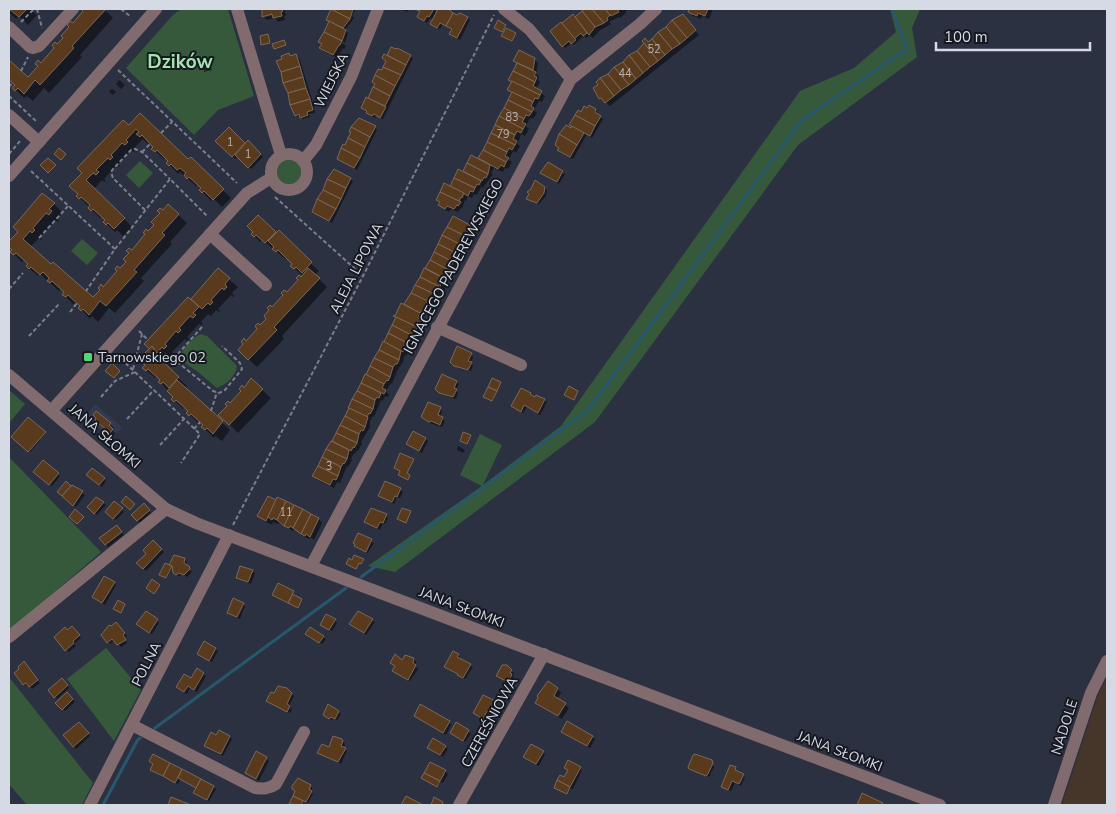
<svg xmlns="http://www.w3.org/2000/svg" width="1116" height="814" font-family="'Nunito Sans',sans-serif">
<rect width="100%" height="100%" fill="#2c3142"/>
<!-- built -->
<polygon fill="#333951" points="95,404 122,427 112,439 85,417"/>
<!-- industrial -->
<polygon fill="#46362a" points="1105,681 1107,682 1107,803 1105,805 1062,805 1098,695"/>
<!-- green -->
<g fill="#36593c">
<polygon points="181,9 228,9 254,96 218,110 194,135 126,68 172,16"/>
<polygon points="890,9 920,9 912,28 917,57 798,145 595,422 395,572 368,566 482,486 460,475 480,434 502,445 483,485 561,426 800,91 854,68 896,32"/>
<circle cx="289" cy="172" r="12"/>
<polygon points="140,161 153,173 139,188 126,175"/>
<polygon points="82,239 98,253 87,265 71,251"/>
<path d="M201 334 207 336 237 366C236 376 226 385 217 388L198 372 182 361 180 358C182 349 192 337 201 334Z"/>
<polygon points="9,390 25,404 9,423"/>
<polygon points="9,457 101,552 9,631"/>
<polygon points="106,648 141,690 114,741 67,679"/>
<polygon points="9,677 93,783 82,805 27,805 9,784"/>
</g>
<!-- shadow -->
<g fill="#0007" fill-rule="evenodd">
<polygon points="9,9 30,9 37,15 28,25 19,16 16,19 9,12"/>
<polygon points="83,9 104,9 113,18 80,55 82,57 49,93 44,88 33,101 27,96 24,98 14,88 16,86 11,81 9,84 9,61 28,79 58,46 73,25 85,11"/>
<path d="M263 9H284L286 15 284 16 285 20 278 22 275 18 267 20 264 17ZM278 11V14L266 17V15Z"/>
<polygon points="333,9 354,9 355,10 352,16 354,18 345,30 348,33 345,43 340,41 346,46 344,49 343,48 337,58 325,52 321,48 323,45 320,42 330,22 327,19"/>
<polygon points="401,9 409,9 407,12"/>
<polygon points="415,9 434,9 437,13 439,9 449,9 450,13 457,17 467,18 470,20 460,40 451,34 453,30 443,24 440,29 431,24 434,20 430,18 427,23 421,19 419,17 421,12"/>
<polygon points="587,9 629,9 625,12 626,13 620,18 619,17 609,22 611,24 599,31 593,38 590,35 586,38 584,35 574,45 572,43 565,48 551,31 573,16 575,18"/>
<polygon points="688,9 713,9 709,19 702,16 701,19 693,16"/>
<polygon points="687,20 699,35 610,106 597,94 600,85 619,67 649,43"/>
<polygon points="392,49 413,58 383,119 376,116 375,118 370,115 362,108 376,84"/>
<polygon points="289,55 292,57 296,56 300,60 313,103 315,113 309,114 310,117 303,119 296,115 284,59"/>
<polygon points="534,59 538,63 536,74 539,76 538,80 540,82 536,89 545,96 542,102 539,101 534,110 537,113 533,119 530,118 526,126 529,129 525,136 521,134 519,140 517,143 520,146 516,153 513,151 509,160 512,162 508,169 505,168 503,172 494,168 491,173 493,174 483,188 481,187 477,195 474,194 472,198 468,196 466,201 465,200 462,209 461,208 458,212 451,209 449,212 444,209 437,200 445,185 450,188 463,173 472,156 479,160 512,93 509,89 518,64 515,61"/>
<polygon points="210,65 212,70 204,72 203,67"/>
<polygon points="119,80 125,85 121,89 116,84"/>
<polygon points="112,89 116,92 113,95 109,91"/>
<polygon points="590,107 596,110 598,113 597,115 603,119 592,138 587,134 573,159 561,152 571,130 581,114"/>
<polygon points="140,114 188,161 191,159 231,198 222,207 213,198 211,201 201,190 203,188 198,184 196,186 180,172 178,174 168,163 170,161 166,157 164,159 153,149 155,147 151,143 149,145 143,139 133,149 135,151 133,152 131,150 118,164 120,166 119,167 117,165 104,179 106,181 104,182 102,180 94,189 132,227 123,236 117,230 115,232 105,222 107,220 102,216 100,218 78,196 79,194 71,186"/>
<polygon points="375,127 377,130 357,170 339,159 346,146"/>
<polygon points="229,129 245,145 248,142 263,157 251,169 238,156 235,159 217,141"/>
<polygon points="562,172 565,174 559,184 544,175"/>
<polygon points="350,179 353,181 332,223 314,212"/>
<polygon points="545,188 547,190 546,196 539,204 528,198"/>
<polygon points="54,204 62,212 57,218 59,221 58,222 55,220 40,237 42,239 41,240 39,238 30,247 93,299 127,262 132,252 156,225 163,212 168,205 187,223 170,242 172,244 141,278 144,281 115,313 109,308 98,322 92,316 90,319 80,308 81,306 77,302 75,305 72,303 64,295 66,293 61,288 59,291 40,274 38,276 27,266 29,264 24,260 22,262 12,252 14,250 9,245 9,243 20,232"/>
<polygon points="258,217 319,271 315,275 327,287 282,336 284,339 257,367 239,350 268,319 272,309 303,276 292,266 294,264 287,257 285,259 274,249 274,245 272,248 262,239 260,242 253,234"/>
<polygon points="453,217 469,226 473,229 471,235 473,237 469,245 467,244 462,254 464,255 454,270 455,271 452,278 450,277 444,286 446,287 442,294 440,293 436,306 432,304 427,313 426,312 421,322 424,325 413,343 414,344 411,351 409,351 407,355 406,354 403,359 404,360 397,371 392,384 391,383 386,391 389,395 388,397 385,396 383,401 381,400 374,417 373,416 370,421 370,427 361,442 362,444 358,451 357,450 355,454 354,453 351,459 352,460 348,467 347,466 340,483 337,482 334,488 318,480 314,476 332,443 366,375 383,343 385,344 406,302 408,303"/>
<polygon points="218,270 238,287 232,293 234,296 233,297 231,295 218,309 220,311 219,312 216,310 211,316 208,314 201,322 203,324 202,325 199,324 187,337 189,339 187,341 185,339 172,352 175,355 173,356 171,354 163,363 187,386 185,388 230,430 222,441 215,436 214,438 203,427 205,425 200,421 198,423 188,413 190,411 185,407 183,409 173,399 174,397 160,382 161,380 157,376 155,378 144,368 191,301"/>
<polygon points="471,354 473,357 471,363 473,366 471,371 460,369 454,364"/>
<polygon points="251,380 271,398 238,433 228,423 230,404"/>
<polygon points="456,382 459,384 456,390 458,393 456,399 443,395 437,389"/>
<polygon points="500,383 493,401 485,398"/>
<polygon points="530,394 532,397 544,400 547,402 540,415 527,407 523,413 515,408"/>
<polygon points="440,408 442,411 440,417 445,421 442,427 432,424 425,419"/>
<polygon points="28,419 45,434 30,452 13,437"/>
<polygon points="100,424 110,424 114,428 112,430 116,433 114,435"/>
<polygon points="426,439 428,441 422,453 408,444"/>
<polygon points="458,446 465,450 463,453 457,450"/>
<polygon points="92,469 106,481 102,487 90,477"/>
<polygon points="37,474 58,474 60,476 52,486"/>
<polygon points="66,483 85,495 76,507 59,492"/>
<polygon points="400,489 403,492 400,498 397,497 394,504 380,496"/>
<polygon points="268,497 319,519 322,523 314,540 310,537 309,539 301,535 298,531 294,529 293,531 279,523 278,524 273,522 272,525 264,521 259,516"/>
<polygon points="96,499 106,505 97,515 89,507"/>
<polygon points="114,503 124,512 116,520 107,512"/>
<polygon points="144,505 151,513 140,523 133,515"/>
<polygon points="386,515 388,518 385,524 383,523 380,530 366,522"/>
<polygon points="119,529 124,535 108,547 101,538"/>
<polygon points="359,535 374,543 368,553 356,546"/>
<polygon points="153,541 164,552 146,571 138,563 148,554"/>
<polygon points="184,559 187,562 186,565 192,572 187,577 182,574 179,576 177,575 174,572 173,566 167,578 162,575 169,566"/>
<polygon points="252,571 255,573 251,584 237,578"/>
<polygon points="114,583 116,585 105,605 96,599"/>
<polygon points="293,592 296,595 295,596 302,600 299,607 276,597"/>
<polygon points="243,604 245,606 240,619 228,612"/>
<polygon points="157,620 159,623 152,634 140,627"/>
<polygon points="335,620 337,623 332,631 324,627"/>
<polygon points="372,620 375,622 366,635 353,626"/>
<polygon points="116,624 127,636 125,637 127,643 121,647 115,640 110,644 102,635"/>
<polygon points="72,628 81,638 74,644 76,646 69,652 55,637"/>
<polygon points="309,637 323,637 326,639 322,644"/>
<polygon points="205,643 218,651 212,662 201,656"/>
<polygon points="458,655 460,658 459,660 473,667 465,679 445,667"/>
<polygon points="414,659 416,662 415,666 418,669 410,681 396,673 396,666 391,663"/>
<polygon points="26,665 40,683 32,689 29,684 26,686 24,684 21,669"/>
<polygon points="506,666 514,673 512,681 510,680 509,682 500,678"/>
<polygon points="198,670 206,676 197,692 190,688 187,694 180,690 192,680"/>
<polygon points="62,679 69,688 57,699 49,691"/>
<polygon points="286,689 294,696 289,706 292,709 290,713 270,703 275,695"/>
<polygon points="558,689 561,693 557,699 569,708 562,719 537,703"/>
<polygon points="67,694 75,702 65,711 57,703"/>
<polygon points="495,702 497,705 492,714 489,713 485,720 475,713"/>
<polygon points="338,712 341,714 337,720 333,718 332,720 326,717"/>
<polygon points="415,716 449,722 451,725 446,735"/>
<polygon points="79,723 90,736 76,749 64,735"/>
<polygon points="456,724 471,734 465,742 453,735"/>
<polygon points="563,732 592,737 595,739 590,748"/>
<polygon points="217,737 230,737 232,739 223,756 208,748"/>
<polygon points="342,740 345,744 343,748 347,751 341,764 319,752 329,749"/>
<polygon points="445,747 448,749 443,757 431,750"/>
<polygon points="543,752 545,754 539,766 527,759"/>
<polygon points="256,753 269,761 259,781 246,773"/>
<polygon points="153,756 213,787 216,789 209,801 197,795 197,788 180,779 178,784 154,772 151,770 154,764"/>
<polygon points="710,761 714,767 709,777 690,768"/>
<polygon points="565,767 580,768 582,770 573,789 571,788 568,794 556,788 564,779 569,771"/>
<polygon points="735,768 737,772 745,777 741,786 735,783 731,791 722,786"/>
<polygon points="445,771 448,774 443,783 441,782 438,787 423,778"/>
<polygon points="311,787 312,788 311,792 313,794 308,803 304,801 302,805 295,805 291,803 296,792 307,796"/>
</g>
<g fill="none" stroke-linecap="round" stroke-linejoin="round">
<!-- stream -->
<g stroke="#27576d" stroke-width="3">
<polyline points="361,577 588,410 802,120 907,49 892,9"/>
<polyline points="155,728 346,588"/>
<polyline points="103,805 137,741 140,738"/>
</g>
</g>
<!-- building -->
<g fill="#5a3a1c" stroke="#7a685a">
<polygon points="9,9 27,9 19,17"/>
<polygon points="81,9 106,9 72,46 74,48 40,85 35,80 24,94 18,88 15,91 12,88 15,85 9,80 9,60 28,77 38,66 35,64 38,60 41,63 54,48 52,45 55,42 57,44 63,38 61,36 69,27 67,25 70,21 73,23 83,11"/>
<polygon points="262,9 282,9 283,11 281,12 282,16 273,18 272,14 262,17"/>
<polygon points="331,9 353,9 350,19"/>
<polygon points="331,9 350,19 343,28 326,20"/>
<polygon points="414,9 434,9 429,17 427,16 424,21 417,17 420,11"/>
<polygon points="438,9 448,9 453,13 446,26 440,23 437,28 430,24"/>
<polygon points="585,9 592,9 604,23 595,27 582,11"/>
<polygon points="592,9 605,9 610,15 607,18 608,20 604,23"/>
<polygon points="605,9 617,9 619,12 611,16"/>
<polygon points="688,9 708,9 705,16 698,13 697,16 688,12 689,9"/>
<polygon points="582,11 595,27 589,35 575,17"/>
<polygon points="453,13 457,15 460,13 468,17 457,38 449,34 452,29 446,26"/>
<polygon points="573,14 587,33 583,36 581,33 574,39 562,23"/>
<polygon points="683,14 696,30 687,38 672,20"/>
<polygon points="498,20 506,25 502,32 494,28"/>
<polygon points="672,20 687,38 680,44 666,27"/>
<polygon points="329,21 346,30 342,41 324,32"/>
<polygon points="561,22 576,40 571,44 569,41 562,47 550,31"/>
<polygon points="666,27 680,44 672,49 658,32"/>
<polygon points="506,28 516,33 512,41 501,36"/>
<polygon points="324,32 342,41 340,45 339,45 333,55 319,48 322,44 318,42"/>
<polygon points="658,32 672,49 665,55 652,39"/>
<polygon points="268,34 270,43 261,45 260,36"/>
<polygon points="645,38 648,42 652,39 665,55 658,61 642,41"/>
<polygon points="284,40 286,45 274,49 272,44"/>
<polygon points="644,43 658,61 650,67 637,51"/>
<polygon points="391,47 396,49 397,48 411,55 406,65 387,55"/>
<polygon points="519,50 535,58 533,70 513,61"/>
<polygon points="637,51 650,67 643,73 629,55"/>
<polygon points="289,53 290,56 296,54 300,66 281,72 276,61 282,59 281,56"/>
<polygon points="384,54 406,65 401,75 383,67 386,61 382,58"/>
<polygon points="629,55 643,73 636,79 623,62"/>
<polygon points="623,62 636,79 629,85 614,67"/>
<polygon points="517,63 536,72 534,76 537,77 535,82 513,71"/>
<polygon points="300,66 303,77 283,83 281,72"/>
<polygon points="383,67 401,75 395,86 375,75 378,69 382,70"/>
<polygon points="614,67 629,85 621,90 608,74"/>
<polygon points="513,71 535,82 533,86 542,91 540,95 508,80"/>
<polygon points="608,74 621,90 614,96 600,78"/>
<polygon points="375,75 395,86 390,96 373,87 375,84 372,82"/>
<polygon points="303,77 306,88 288,93 283,83"/>
<polygon points="600,78 614,96 605,103 601,98 599,99 593,88 598,85 596,82"/>
<polygon points="512,81 540,95 538,99 535,98 533,102 507,90"/>
<polygon points="373,87 390,96 385,106 368,98"/>
<polygon points="306,88 310,99 290,105 288,93"/>
<polygon points="512,92 533,102 531,106 534,108 532,112 508,100"/>
<polygon points="366,97 386,107 380,118 374,114 372,116 366,113 367,111 361,108"/>
<polygon points="310,99 313,110 307,112 308,115 300,118 299,114 295,116 290,105"/>
<polygon points="508,100 532,112 529,116 526,115 524,119 504,108"/>
<polygon points="589,105 596,109 595,112 601,116 595,126 575,115 578,110 581,112 584,106 587,108"/>
<polygon points="504,108 524,119 522,122 526,124 523,129 499,116"/>
<polygon points="140,113 188,159 191,157 224,189 213,200 204,191 202,193 199,190 201,188 189,177 187,179 184,175 186,173 180,168 177,170 171,164 169,166 166,163 168,161 157,150 155,152 151,149 153,147 142,135 140,137 136,134 139,132 136,129 126,140 128,142 125,145 122,143 111,155 113,157 110,160 108,158 96,170 99,172 96,175 93,173 86,180 125,218 114,229 108,223 106,225 103,222 105,220 93,209 91,211 88,208 90,205 81,197 79,199 76,196 78,194 69,186 82,173 77,168 123,120 129,125"/>
<polygon points="575,115 595,126 590,136 569,125"/>
<polygon points="499,116 523,129 521,133 517,131 515,135 495,125"/>
<polygon points="359,118 376,126 370,137 351,127"/>
<polygon points="495,125 515,135 513,139 517,141 515,145 491,133"/>
<polygon points="566,125 571,128 572,126 584,133 577,145 559,134"/>
<polygon points="229,127 245,143 232,157 215,141"/>
<polygon points="351,127 370,137 365,147 348,138 351,132 349,132"/>
<polygon points="491,133 515,145 512,150 509,148 507,152 487,142"/>
<polygon points="559,134 577,145 570,157 557,150 559,148 555,145"/>
<polygon points="348,138 365,147 360,158 341,148 343,144 345,145"/>
<polygon points="248,140 261,154 248,168 235,155"/>
<polygon points="487,142 507,152 505,156 509,158 506,162 483,150"/>
<polygon points="59,148 66,154 61,160 54,154"/>
<polygon points="341,148 360,158 354,168 337,159"/>
<polygon points="483,150 506,162 504,167 501,165 498,169 478,158"/>
<polygon points="471,155 490,165 488,174 467,163"/>
<polygon points="48,158 56,165 48,173 40,165"/>
<polygon points="548,162 563,171 557,182 540,173"/>
<polygon points="467,163 488,174 486,178 484,177 482,181 463,171"/>
<polygon points="334,169 351,178 346,188 327,179"/>
<polygon points="458,169 481,181 479,185 477,184 475,188 454,178"/>
<polygon points="454,178 475,188 473,192 470,191 468,196 450,186"/>
<polygon points="327,179 346,188 341,199 323,190"/>
<polygon points="535,180 545,187 544,193 537,203 526,199 529,194 527,192 531,189"/>
<polygon points="444,183 464,193 462,198 461,197 459,201 440,192"/>
<polygon points="323,190 341,199 336,209 317,199"/>
<polygon points="440,192 461,202 458,206 457,205 454,209 447,206 445,209 438,205 440,202 436,200"/>
<polygon points="42,193 55,203 49,209 52,211 49,215 46,213 33,228 35,230 32,233 30,231 23,239 51,264 53,262 93,297 100,290 98,288 101,284 103,287 117,271 115,269 117,266 120,268 126,262 123,259 129,253 126,251 129,248 132,250 145,234 143,233 146,229 148,231 154,225 151,222 160,213 157,211 160,208 163,210 168,204 179,214 162,233 165,235 134,270 137,272 106,306 100,301 89,315 83,309 81,311 78,308 80,306 68,295 66,297 62,295 64,292 52,281 50,283 47,281 49,278 43,272 40,275 31,267 29,269 26,266 28,264 16,253 13,255 10,252 12,250 9,247 9,241 18,232 13,227"/>
<polygon points="317,199 336,209 329,221 312,212"/>
<polygon points="258,215 276,232 265,243 256,235 254,237 251,234 253,232 247,226"/>
<polygon points="453,216 470,225 467,231 470,232 467,237 447,227"/>
<polygon points="447,227 467,237 465,242 463,241 461,245 442,235"/>
<polygon points="279,230 312,262 302,273 296,267 294,269 290,266 292,264 278,250 276,252 272,249 274,247 268,241"/>
<polygon points="442,235 461,245 458,254 438,244"/>
<polygon points="438,244 458,254 456,259 455,258 453,262 434,252"/>
<polygon points="434,252 453,262 450,271 430,260"/>
<polygon points="430,260 450,271 448,275 446,274 444,278 425,268"/>
<polygon points="218,268 230,278 225,284 227,287 224,290 222,288 211,300 213,302 210,305 208,303 202,309 191,299"/>
<polygon points="308,268 320,278 274,327 277,330 248,360 238,350 243,344 241,342 244,338 246,341 257,329 255,326 258,323 260,325 266,319 264,316 269,310 267,308 270,305 272,307 283,295 281,293 284,290 287,292 298,280 296,278 299,275 301,277"/>
<polygon points="424,268 443,278 440,287 420,277"/>
<polygon points="420,277 440,287 438,291 436,291 434,294 415,285"/>
<polygon points="415,285 434,294 432,304 411,293"/>
<polygon points="411,293 428,301 420,313 404,304"/>
<polygon points="188,297 199,307 193,313 196,315 193,318 190,316 179,328 181,330 178,333 176,331 165,344 167,346 164,349 162,347 157,353 152,346 150,349 144,344"/>
<polygon points="401,303 420,313 418,318 421,320 417,327 393,316 395,316"/>
<polygon points="396,317 417,327 415,332 413,331 411,335 392,325"/>
<polygon points="392,325 411,335 409,344 388,333"/>
<polygon points="388,333 409,344 407,348 405,348 403,352 384,342"/>
<polygon points="383,341 401,351 399,360 379,350"/>
<polygon points="152,346 157,353 155,354 179,377 169,388 163,382 161,384 158,382 160,380 148,369 146,371 142,368 145,365 138,360"/>
<polygon points="457,346 472,353 468,361 472,362 468,370 454,366 450,362"/>
<polygon points="379,350 399,360 397,364 395,364 393,367 374,358"/>
<polygon points="374,358 393,367 390,377 370,366"/>
<polygon points="112,363 120,371 114,378 105,371"/>
<polygon points="370,366 390,377 388,381 387,380 384,384 366,375"/>
<polygon points="365,374 384,384 382,388 386,390 384,394 361,383"/>
<polygon points="442,374 457,381 454,388 457,389 453,397 439,393 435,389"/>
<polygon points="251,378 263,389 229,425 218,415 227,406 225,404 228,401 230,403 241,391 239,389 242,385 244,388"/>
<polygon points="492,378 501,382 497,391 488,387"/>
<polygon points="177,380 223,421 213,434 207,428 205,430 201,427 203,425 191,414 189,416 186,413 188,411 176,400 174,402 171,399 173,397 167,391"/>
<polygon points="361,383 381,393 379,398 377,397 375,400 357,391"/>
<polygon points="569,386 578,391 574,400 564,395"/>
<polygon points="488,387 497,391 492,401 483,397"/>
<polygon points="521,388 531,393 530,394 535,397 536,395 545,399 538,413 524,405 521,412 511,406"/>
<polygon points="357,391 375,400 373,409 352,399"/>
<polygon points="352,399 373,409 370,414 369,413 367,417 348,408"/>
<polygon points="428,402 441,407 438,415 443,417 440,425 431,421 429,422 421,417"/>
<polygon points="349,408 368,417 365,427 345,416"/>
<polygon points="96,411 111,423 109,425 113,429 110,433 95,420 96,418 93,415"/>
<polygon points="345,416 365,427 363,431 361,430 359,434 340,425"/>
<polygon points="28,417 46,432 28,452 11,437"/>
<polygon points="340,425 359,434 357,443 336,433"/>
<polygon points="413,431 426,438 419,451 406,444"/>
<polygon points="463,432 471,435 467,444 460,441"/>
<polygon points="336,433 357,443 354,448 353,447 351,451 332,441"/>
<polygon points="331,441 349,450 347,459 326,449"/>
<polygon points="326,449 347,459 344,464 343,463 341,467 322,457"/>
<polygon points="400,453 414,459 407,473 410,475 408,480 398,475 400,471 394,468"/>
<polygon points="322,457 341,467 338,476 318,466"/>
<polygon points="43,460 59,473 49,485 33,472"/>
<polygon points="318,466 338,476 336,480 333,479 330,485 312,476"/>
<polygon points="92,468 105,478 99,485 86,475"/>
<polygon points="66,481 71,486 62,496 57,492"/>
<polygon points="385,481 401,488 397,497 395,496 392,502 378,496"/>
<polygon points="72,485 83,491 73,506 62,496"/>
<polygon points="126,496 135,504 130,510 121,502"/>
<polygon points="268,496 276,500 266,521 257,516"/>
<polygon points="96,497 104,502 94,514 87,507"/>
<polygon points="277,497 286,501 277,520 273,518 272,520 268,517"/>
<polygon points="114,501 123,508 113,519 105,512"/>
<polygon points="286,501 294,505 284,526 277,520"/>
<polygon points="144,503 150,510 137,521 131,515"/>
<polygon points="294,505 303,509 293,528 290,526 289,528 284,526"/>
<polygon points="371,508 387,514 383,523 380,522 377,528 364,522"/>
<polygon points="402,508 411,511 406,523 397,519"/>
<polygon points="75,509 84,517 77,524 69,517"/>
<polygon points="303,509 311,514 301,534 293,528"/>
<polygon points="311,514 319,518 310,537 306,534 305,536 301,534"/>
<polygon points="117,525 122,532 105,545 99,538"/>
<polygon points="358,533 372,539 366,552 354,546 355,544 353,543"/>
<polygon points="153,540 162,549 143,569 136,563 146,554 143,550"/>
<polygon points="174,555 185,558 184,563 189,566 190,569 184,575 179,573 176,575 173,573 172,566 169,565"/>
<polygon points="354,555 364,559 361,564 359,563 356,569 346,564 349,558 352,560"/>
<polygon points="165,563 172,566 166,578 159,575"/>
<polygon points="240,566 253,570 248,582 236,578"/>
<polygon points="104,576 115,582 102,603 92,597"/>
<polygon points="152,579 160,585 154,594 146,588"/>
<polygon points="278,583 294,591 288,603 272,595"/>
<polygon points="293,594 302,599 298,608 288,603"/>
<polygon points="233,598 244,603 237,617 227,613"/>
<polygon points="118,600 125,604 121,613 113,609"/>
<polygon points="146,611 158,619 149,633 136,624"/>
<polygon points="358,611 373,619 364,633 349,624"/>
<polygon points="326,614 336,619 329,630 320,625"/>
<polygon points="116,622 125,633 123,635 126,640 117,645 112,639 107,643 101,635 109,625 111,626"/>
<polygon points="72,626 80,635 73,641 74,643 65,651 54,637 65,627 67,630"/>
<polygon points="310,627 324,636 319,643 305,634"/>
<polygon points="204,641 216,648 209,661 197,654"/>
<polygon points="453,651 459,654 457,657 471,664 463,678 457,675 458,674 444,667"/>
<polygon points="395,654 402,660 405,655 414,658 413,663 416,665 408,680 392,671 395,666 390,663"/>
<polygon points="24,661 38,680 29,687 26,683 23,685 14,673 19,669 18,667"/>
<polygon points="502,665 507,665 512,670 510,673 512,674 510,679 508,678 506,681 496,676"/>
<polygon points="197,668 204,673 194,690 188,686 184,692 176,687 184,674 191,678"/>
<polygon points="62,678 68,685 54,698 48,690"/>
<polygon points="548,681 558,688 554,696 566,703 558,716 535,703 538,698 537,696"/>
<polygon points="278,686 287,688 292,693 287,704 290,706 287,712 266,701 271,692 274,693"/>
<polygon points="67,692 73,699 62,710 55,703"/>
<polygon points="483,695 496,701 489,713 487,711 483,719 473,713"/>
<polygon points="328,704 339,711 335,719 331,717 329,719 323,715"/>
<polygon points="420,704 450,721 443,733 414,716"/>
<polygon points="567,721 593,736 587,746 561,732"/>
<polygon points="79,722 89,733 73,747 63,735"/>
<polygon points="456,722 469,730 463,741 450,733"/>
<polygon points="219,730 230,736 221,754 204,746 211,732 216,735"/>
<polygon points="333,736 342,739 343,741 341,746 346,748 338,762 317,753 322,744 329,747"/>
<polygon points="433,738 446,746 440,755 427,748"/>
<polygon points="531,744 544,751 536,764 523,757"/>
<polygon points="256,751 267,757 256,779 245,773"/>
<polygon points="153,754 170,763 163,776 150,770 153,764 149,761"/>
<polygon points="695,754 712,760 713,763 708,774 706,776 689,769 688,767 693,755"/>
<polygon points="568,760 581,767 570,787 557,780 560,775 564,777 568,770 564,768"/>
<polygon points="430,762 446,770 440,781 424,773"/>
<polygon points="170,763 182,769 175,783 163,776"/>
<polygon points="730,765 736,767 735,770 744,774 739,784 732,781 728,790 721,787"/>
<polygon points="182,769 201,779 196,788 178,778"/>
<polygon points="424,773 440,781 437,787 421,778"/>
<polygon points="298,778 311,785 309,789 312,791 306,802 293,796 295,791 292,789 292,786"/>
<polygon points="201,779 214,786 207,800 193,793"/>
<polygon points="557,780 570,787 567,794 554,788"/>
<polygon points="862,793 883,803 882,805 857,805"/>
<polygon points="293,796 303,801 301,805 289,804"/>
<polygon points="406,796 423,805 401,805"/>
<polygon points="171,797 191,805 168,805"/>
<polygon points="434,797 443,802 442,805 431,805"/>
</g>
<g fill="none" stroke-linecap="round" stroke-linejoin="round">
<!-- path -->
<g stroke="#7a7f8d" stroke-width="2" stroke-dasharray="4 2.5" stroke-linecap="butt">
<polyline points="37,9 42,28"/>
<polyline points="121,9 131,17"/>
<polyline points="21,22 34,9"/>
<polyline points="118,70 237,183"/>
<polyline points="21,71 28,57"/>
<polyline points="9,87 12,83"/>
<polyline points="9,96 37,122"/>
<polyline points="161,133 172,122"/>
<polyline points="142,152 150,144"/>
<polyline points="9,154 20,141"/>
<polyline points="31,171 115,249 86,291"/>
<polyline points="275,197 363,276"/>
<polyline points="145,210 113,178 111,172 113,169 131,150 135,149 142,152 170,179"/>
<polyline points="39,238 69,205"/>
<polyline points="115,249 170,179 207,216"/>
<polyline points="9,289 23,273"/>
<polyline points="70,312 77,303"/>
<polyline points="202,327 177,355 175,360 213,391 219,393 225,390 242,369 240,363 222,346"/>
<polyline points="139,331 148,340"/>
<polyline points="29,336 60,303"/>
<polyline points="159,350 174,359"/>
<polyline points="116,354 200,434 181,463"/>
<polyline points="133,369 142,334"/>
<polyline points="101,397 115,381 135,372"/>
<polyline points="211,411 217,392"/>
<polyline points="127,419 154,390"/>
<polyline points="194,429 200,422"/>
<polyline points="160,445 184,419"/>
<polyline points="233,525 363,276 494,15"/>
</g>
<!-- minor -->
<g stroke="#816b6e" stroke-width="12">
<polyline points="237,9 281,155"/>
<polyline points="504,9 529,29 571,79"/>
<polyline points="9,27 30,47 33,48 39,46 73,9"/>
<polyline points="9,115 39,142"/>
<circle cx="289" cy="172" r="18"/>
<polyline points="303,161 316,145 351,77 378,9"/>
<polyline points="9,176 156,9"/>
<polyline points="210,234 266,285"/>
<polyline points="437,327 521,365"/>
<polyline points="9,375 166,509 196,523 940,805"/>
<polyline points="52,410 247,193 271,178"/>
<polyline points="311,566 571,79 640,24 656,9"/>
<polyline points="9,637 166,509"/>
<path d="M132 725 255 788C263 789 269 789 276 784L304 732"/>
<polyline points="90,805 229,535"/>
<polyline points="459,805 544,654"/>
<polyline points="1054,805 1091,693 1107,661"/>
</g>
</g>
<!-- markers -->
<rect fill="#53d673" stroke="#171921" stroke-width="2" x="83" y="352" width="10" height="10" rx="2.5"/>
<g text-anchor="middle" stroke-width="4" stroke-linejoin="round" paint-order="stroke">
<!-- number labels -->
<g font-size="11" fill="#b7b2b3">
<text x="654" y="53">52</text>
<text x="625" y="77">44</text>
<text x="512" y="121">83</text>
<text x="503" y="138">79</text>
<text x="230" y="146">1</text>
<text x="248" y="158">1</text>
<text x="329" y="470">3</text>
<text x="286" y="516">11</text>
</g>
<!-- street labels -->
<g font-size="14" fill="#d6dae5" stroke="#171921">
<text transform="translate(331 80) rotate(-64)" y="5">WIEJSKA</text>
<text transform="translate(453 266) rotate(-62)" y="5">IGNACEGO PADEREWSKIEGO</text>
<text transform="translate(356 268) rotate(-63)" y="5">ALEJA LIPOWA</text>
<text transform="translate(105 436) rotate(41)" y="5">JANA SŁOMKI</text>
<text transform="translate(462 607) rotate(21)" y="5">JANA SŁOMKI</text>
<text transform="translate(146 664) rotate(-63)" y="5">POLNA</text>
<text transform="translate(489 722) rotate(-61)" y="5">CZEREŚNIOWA</text>
<text transform="translate(1064 727) rotate(-72)" y="5">NADOLE</text>
<text transform="translate(840 751) rotate(21)" y="5">JANA SŁOMKI</text>
</g>
<!-- poi labels -->
<g font-size="14" fill="#d6dae5" stroke="#171921" text-anchor="start">
<text x="98" y="362">Tarnowskiego 02</text>
</g>
<!-- district labels -->
<g font-size="19" font-weight="bold" fill="#a3e3ac" stroke="#171921">
<text x="180" y="68">Dzików</text>
</g>
</g>
<!-- border -->
<rect width="1116" height="814" fill="none" stroke="#d6dae5" stroke-width="20"/>
<!-- scale -->
<path d="M936 42v8h154v-8" fill="none" stroke="#d6dae5" stroke-width="2.5"/>
<text x="944" y="42" font-size="15" fill="#d6dae5" stroke="#171921" stroke-width="4" paint-order="stroke">100 m</text>
</svg>
